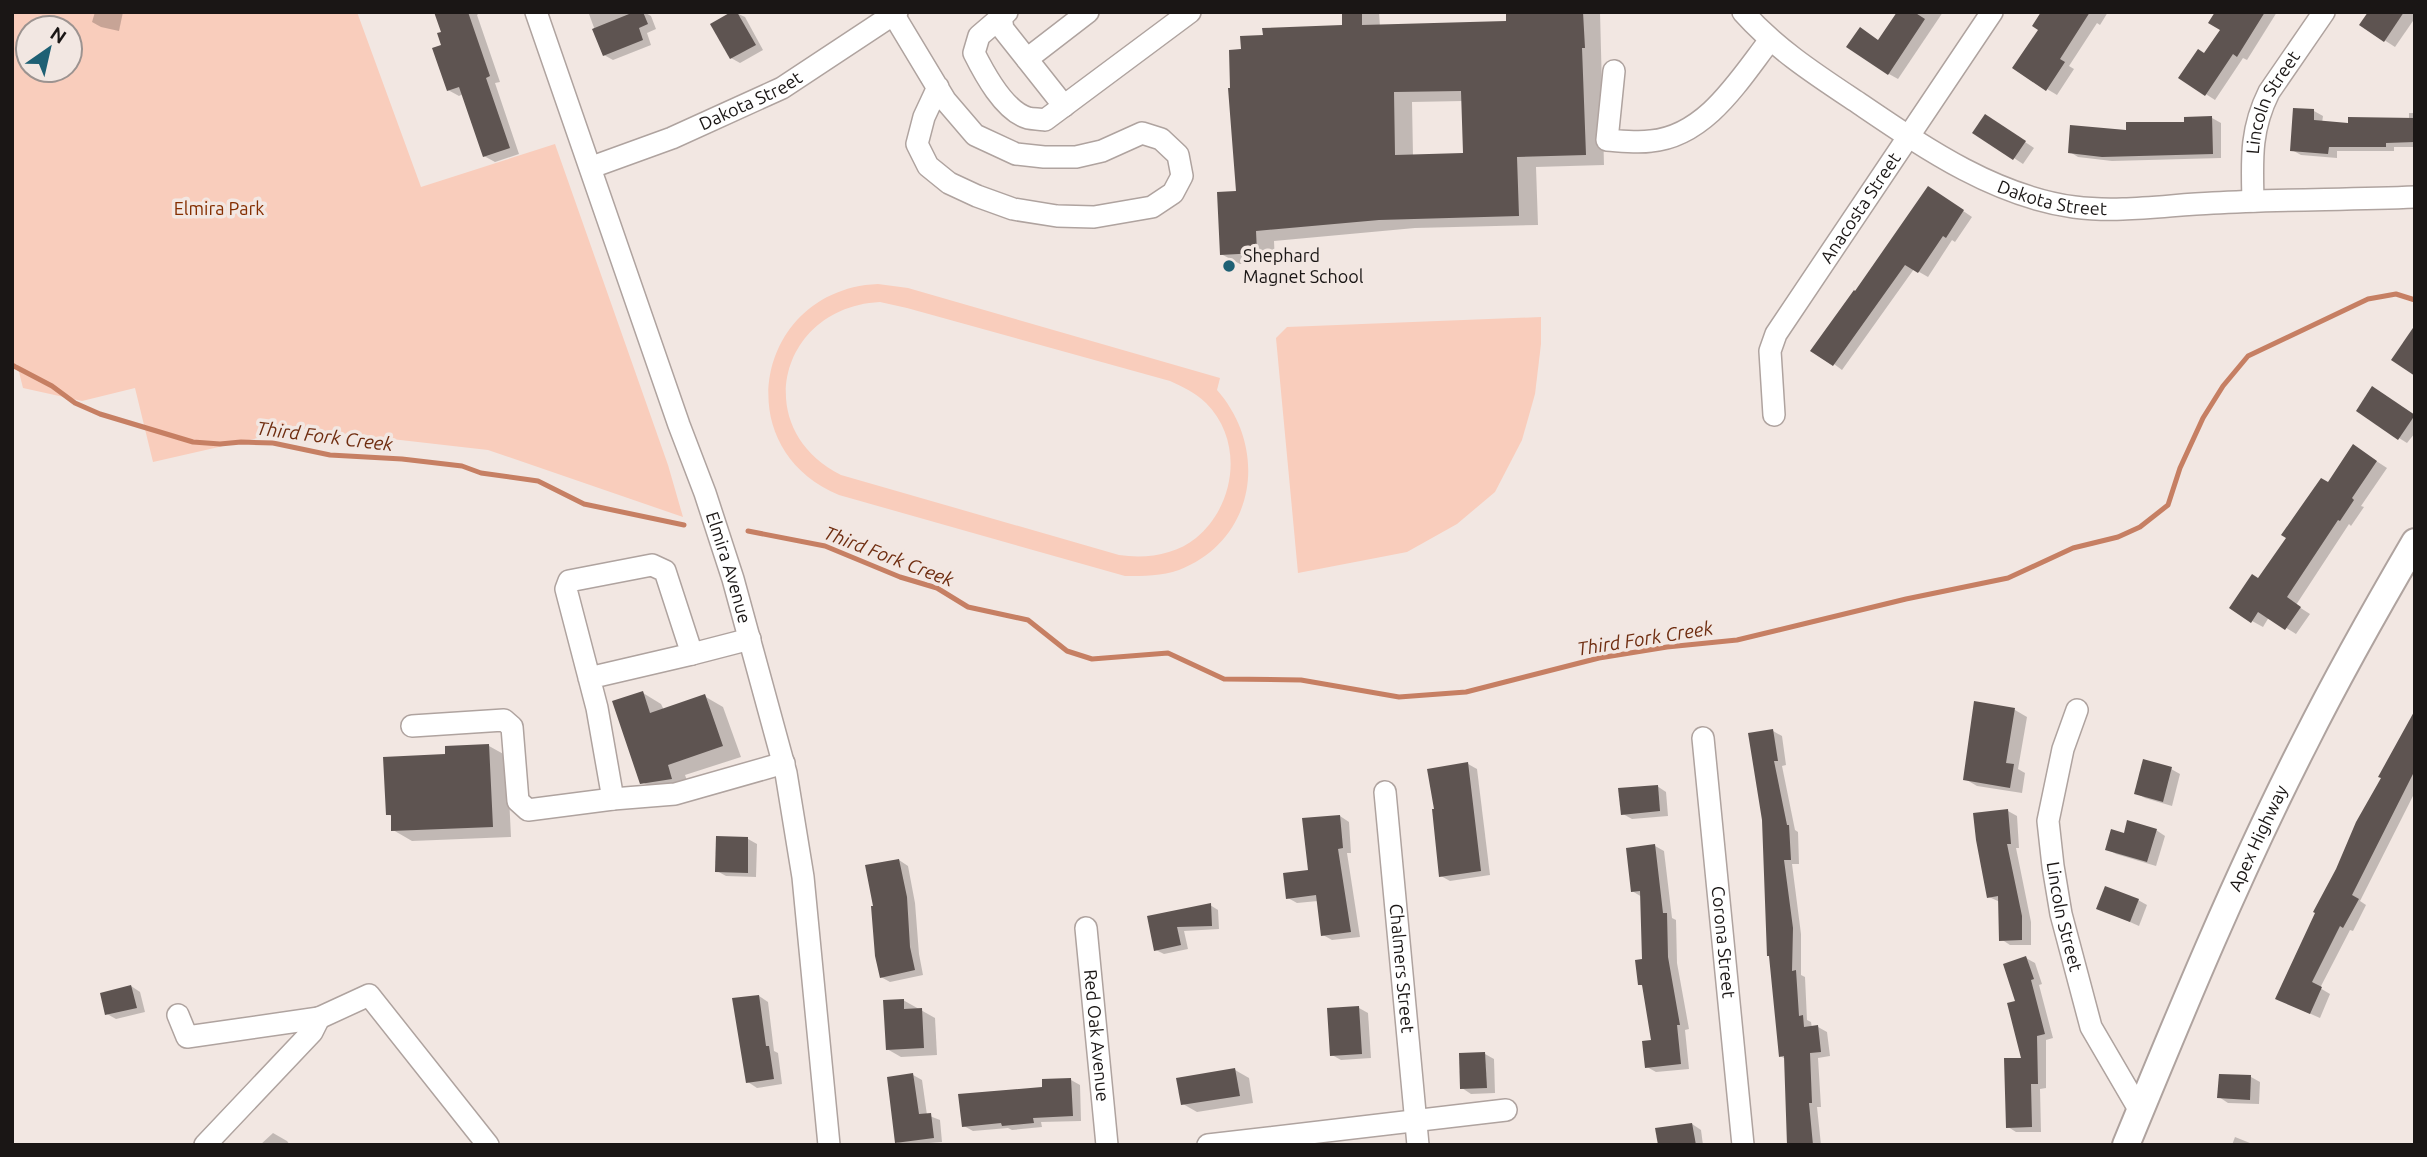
<svg xmlns="http://www.w3.org/2000/svg" width="2427" height="1157" font-family="Ubuntu,sans-serif">
<rect width="100%" height="100%" fill="#f2e7e2"/>
<!-- green -->
<g fill="#f9cdbc" fill-rule="evenodd">
<path d="M12 12H357L421 187 555 144 668 465 683 517 488 450 260 424 262 437 153 462 135 388 82 401 23 388 17 364 12 365ZM70 28V70H28V28Z"/>
<path d="M878 284 908 288 1220 378 1217 390C1269 449 1256 540 1179 570 1162 576 1144 576 1125 576L839 495C725 448 757 289 878 284ZM880 302 907 308 1170 381C1183 387 1196 393 1206 403 1244 441 1236 505 1196 538 1175 555 1146 559 1119 555L841 475C749 429 779 307 880 302Z"/>
<polygon points="1541,317 1541,344 1535,394 1522,440 1495,492 1457,524 1407,552 1298,573 1276,338 1287,327"/>
</g>
<!-- shadow -->
<g fill="#0003" fill-rule="evenodd">
<polygon points="95,12 123,12 119,31 101,27 92,22"/>
<polygon points="436,12 480,12 477,15 500,82 495,83 519,154 495,162 484,156 463,94 459,96 448,90 443,33"/>
<polygon points="583,12 631,12 632,15 644,12 651,16 656,29 647,33 651,45 613,60 604,55 589,14"/>
<polygon points="734,12 745,17 763,50 740,63 731,58"/>
<path d="M1344 12H1379L1380 27 1508 22 1507 12H1600L1604 165 1536 167 1538 225 1415 228 1274 241 1275 263 1240 264 1221 254 1238 193 1344 27ZM1463 101 1465 155 1413 156 1412 102Z"/>
<polygon points="1899,12 1943,12 1898,79 1889,74 1879,41"/>
<polygon points="2043,12 2108,12 2100,25 2097,23 2069,66 2074,69 2057,95 2047,89 2040,29"/>
<polygon points="2217,12 2277,12 2247,60 2243,58 2215,100 2181,78 2205,55 2222,30"/>
<polygon points="2370,12 2415,12 2415,18 2395,47 2361,25"/>
<polygon points="2314,111 2323,116 2322,123 2349,125 2409,119 2409,113 2415,113 2415,147 2394,147 2394,151 2337,151 2337,158 2301,155 2292,150"/>
<polygon points="2212,118 2221,123 2221,158 2112,161 2078,157 2070,152 2128,132"/>
<polygon points="1994,121 2034,148 2023,164 1975,132"/>
<polygon points="1937,193 1972,217 1955,242 1952,240 1928,277 1914,269 1842,370 1834,364"/>
<polygon points="2382,394 2415,416 2415,433 2407,443 2399,438"/>
<polygon points="2364,453 2387,468 2361,506 2364,507 2351,526 2349,524 2296,605 2310,614 2296,634 2269,617 2263,627 2252,621 2259,580"/>
<polygon points="643,693 661,704 664,710 704,696 723,707 741,757 685,775 690,789 661,793 642,782"/>
<polygon points="1976,703 2015,710 2027,717 2018,769 2025,773 2022,793 1977,786 1965,779"/>
<polygon points="2415,714 2415,792 2360,901 2366,905 2353,931 2350,930 2320,988 2330,994 2320,1018 2286,1003"/>
<polygon points="1773,731 1782,736 1786,765 1782,766 1795,830 1798,832 1799,864 1792,864 1801,934 1801,975 1805,977 1807,1020 1811,1022 1812,1028 1818,1027 1827,1032 1830,1056 1818,1058 1821,1107 1817,1107 1821,1145 1789,1145 1786,1059 1780,1056"/>
<polygon points="489,746 507,756 511,837 412,841 393,830 393,817 388,814 447,756"/>
<polygon points="1468,764 1477,769 1490,875 1450,881 1441,876"/>
<polygon points="2171,769 2180,774 2172,806 2145,798 2136,793"/>
<polygon points="1657,786 1666,792 1668,816 1632,819 1623,814"/>
<polygon points="2008,811 2017,816 2019,848 2016,848 2031,922 2031,945 2010,945 2001,939 2000,902 1989,897"/>
<polygon points="1340,816 1349,822 1351,853 1347,853 1360,937 1332,940 1323,935 1318,901 1297,903 1288,898 1309,872"/>
<polygon points="2156,830 2165,836 2156,866 2116,854 2107,849"/>
<polygon points="748,839 757,844 756,877 726,876 717,871"/>
<polygon points="1655,846 1664,851 1672,918 1676,920 1677,963 1689,1029 1685,1030 1689,1069 1656,1072 1647,1067 1653,1042 1644,987 1640,984 1643,961 1642,897 1632,891"/>
<polygon points="899,860 908,866 915,903 919,954 923,975 890,982 881,977"/>
<polygon points="2138,900 2147,905 2139,926 2098,908"/>
<polygon points="1210,905 1218,910 1219,929 1184,931 1188,949 1164,954 1156,950 1149,917"/>
<polygon points="2026,958 2035,963 2042,984 2039,985 2053,1038 2046,1040 2046,1088 2040,1089 2041,1132 2016,1132 2008,1127 2023,1060 2018,1002"/>
<polygon points="131,986 140,992 145,1012 116,1019 107,1014"/>
<polygon points="759,996 768,1002 774,1051 778,1053 782,1084 757,1088 748,1082"/>
<polygon points="903,1000 935,1018 937,1055 901,1057 887,1049"/>
<polygon points="1359,1008 1368,1013 1371,1058 1341,1060 1332,1055"/>
<polygon points="1485,1054 1494,1059 1495,1093 1471,1094 1462,1088"/>
<polygon points="1235,1070 1249,1078 1253,1103 1197,1112 1183,1104"/>
<polygon points="913,1075 922,1080 927,1115 940,1120 942,1142 902,1145 897,1142"/>
<polygon points="2220,1076 2251,1077 2260,1082 2259,1104 2228,1103 2219,1097"/>
<polygon points="1071,1080 1080,1085 1081,1121 1041,1122 1042,1127 1012,1130 1008,1128 973,1131 964,1126"/>
<polygon points="1692,1124 1701,1130 1703,1145 1660,1145"/>
<polygon points="273,1133 287,1141 290,1145 260,1145"/>
<polygon points="2235,1137 2255,1145 2232,1145"/>
</g>
<g fill="none" stroke-linecap="round" stroke-linejoin="round">
<!-- stream -->
<g stroke="#c67f63" stroke-width="5">
<polyline points="12,365 52,386 75,403 100,414 193,442 220,444 241,442 273,443 330,455 402,459 462,466 481,473 538,481 584,504 684,525"/>
<polyline points="748,531 825,546 900,577 937,588 968,607 1028,620 1067,651 1092,659 1168,653 1224,679 1301,680 1399,697 1466,692 1599,658 1667,647 1737,640 1906,599 2008,578 2073,548 2118,537 2140,527 2168,505 2180,468 2203,418 2223,386 2248,356 2368,299 2396,294 2415,300"/>
</g>
</g>
<!-- building -->
<g fill="#5e5451" fill-rule="evenodd">
<polygon points="434,12 468,12 490,76 486,78 510,148 483,157 459,87 447,91 432,48 441,45 437,33 441,32"/>
<polygon points="634,12 643,12 648,24 639,28 643,40 603,56 592,29"/>
<polygon points="731,12 737,12 756,45 730,59 710,24"/>
<path d="M1342 12H1362V25L1506 21V12H1583L1585 48H1582L1586 155 1517 157 1519 216 1379 220 1256 231 1257 253 1220 255 1217 192 1236 191 1228 88H1230L1229 50 1241 49 1240 36 1263 35 1262 28 1342 25ZM1461 91 1463 153 1395 155 1394 92Z"/>
<polygon points="1897,12 1914,12 1925,19 1888,75 1846,47 1860,27 1878,40"/>
<polygon points="2041,12 2090,12 2060,59 2065,62 2046,91 2012,68 2038,30 2032,26"/>
<polygon points="2215,12 2265,12 2237,57 2233,54 2205,96 2178,78 2198,49 2204,53 2220,30 2208,23"/>
<polygon points="2368,12 2404,12 2384,42 2359,25"/>
<polygon points="2293,108 2314,109 2314,120 2348,123 2348,117 2415,118 2415,142 2386,143 2386,147 2329,147 2328,154 2290,151"/>
<polygon points="1985,114 2026,141 2013,160 1972,133"/>
<polygon points="2212,116 2213,154 2102,157 2068,153 2070,125 2126,130 2126,122 2184,122 2184,117"/>
<polygon points="1928,186 1964,210 1946,238 1943,236 1918,273 1905,265 1833,366 1810,351 1854,290 1855,291"/>
<polygon points="2415,325 2415,376 2391,360"/>
<polygon points="2372,386 2415,415 2398,440 2356,411"/>
<polygon points="2353,444 2377,461 2352,498 2354,500 2340,521 2338,520 2287,597 2301,607 2285,630 2258,612 2251,623 2229,608 2252,574 2258,578 2286,538 2281,535 2321,478 2328,482"/>
<polygon points="643,691 650,713 705,694 723,746 668,765 672,779 640,784 612,701"/>
<polygon points="1974,701 2015,708 2006,763 2014,764 2010,788 1963,780"/>
<polygon points="2415,710 2415,770 2352,895 2359,899 2343,928 2340,926 2312,982 2322,987 2310,1014 2275,999 2315,913 2313,912 2336,869 2356,822 2381,778 2378,777"/>
<polygon points="1773,729 1778,761 1774,761 1787,825 1789,825 1791,860 1784,860 1793,928 1792,971 1796,970 1799,1016 1803,1015 1804,1027 1818,1025 1821,1052 1810,1053 1812,1103 1809,1103 1813,1145 1787,1145 1784,1056 1779,1057 1769,956 1767,956 1762,820 1748,733"/>
<polygon points="489,744 493,827 391,831 391,815 386,815 383,757 445,754 445,746"/>
<polygon points="2143,759 2172,767 2163,802 2134,794"/>
<polygon points="1468,762 1481,871 1439,877 1432,809 1434,809 1427,769"/>
<polygon points="1658,785 1660,811 1621,815 1618,788"/>
<polygon points="2008,809 2011,844 2007,844 2022,916 2022,940 1999,941 1998,896 1987,898 1976,840 1973,813"/>
<polygon points="1340,815 1343,848 1338,849 1351,932 1321,936 1316,895 1286,899 1283,873 1308,870 1302,818"/>
<polygon points="2127,820 2157,829 2147,862 2105,850 2111,829 2124,833"/>
<polygon points="716,836 748,837 748,873 715,872"/>
<polygon points="1655,844 1663,913 1667,913 1668,957 1680,1025 1677,1025 1681,1064 1645,1068 1642,1041 1651,1040 1642,985 1638,985 1635,960 1642,959 1640,891 1631,892 1626,848"/>
<polygon points="899,859 907,897 910,947 915,970 880,978 875,956 871,906 873,906 865,865"/>
<polygon points="2105,886 2139,899 2130,922 2096,909"/>
<polygon points="1211,903 1212,926 1177,927 1181,945 1154,951 1147,916"/>
<polygon points="2026,956 2034,979 2031,980 2045,1034 2037,1036 2038,1084 2031,1084 2032,1127 2006,1128 2004,1058 2021,1058 2007,1003 2015,1001 2003,964"/>
<polygon points="131,985 137,1008 105,1015 100,993"/>
<polygon points="759,995 766,1046 769,1046 774,1079 746,1083 732,998"/>
<polygon points="904,999 904,1009 922,1008 924,1048 886,1050 883,1000"/>
<polygon points="1359,1006 1362,1054 1330,1056 1327,1008"/>
<polygon points="1485,1052 1487,1088 1460,1089 1459,1053"/>
<polygon points="1235,1068 1240,1096 1181,1105 1176,1078"/>
<polygon points="913,1073 919,1114 931,1113 934,1138 895,1143 887,1077"/>
<polygon points="2219,1074 2251,1075 2250,1100 2217,1098"/>
<polygon points="1071,1078 1073,1116 1033,1118 1034,1123 1002,1126 1001,1123 962,1127 958,1094 1042,1087 1042,1079"/>
<polygon points="1692,1123 1696,1145 1658,1145 1655,1128"/>
</g>
<g fill="none" stroke-linecap="round" stroke-linejoin="round">
<!-- minor casing -->
<g stroke="#afa39f" stroke-width="24">
<g id="minor">
<path id="s1" d="M536 12 679 425 705 493 733 579 786 773 803 877 829 1145"/>
<polyline points="892,12 945,100 975,135 1016,154 1044,157 1076,157 1102,151 1142,133 1161,139 1178,155 1182,176 1173,193 1152,207 1094,217 1057,216 1013,209 977,196 949,183 928,166 917,144 924,117 938,87"/>
<path d="M1007 12 979 36 974 53C984 73 1004 111 1028 118 1033 119 1039 119 1045 120L1190 12"/>
<path id="s2" d="M1743 12C1777 50 1818 76 1860 104 1925 148 1994 196 2074 207 2120 213 2167 205 2213 203 2280 199 2347 200 2415 197"/>
<polyline points="1001,17 1003,29 1064,106"/>
<polyline points="1027,59 1088,12"/>
<path d="M1614 71 1607 140C1622 141 1637 143 1651 141 1706 136 1739 80 1770 40"/>
<path id="s3" d="M592 167 672 138 782 88 897 12"/>
<path id="s4" d="M2253 201C2252 160 2250 130 2269 92L2324 12"/>
<path id="s5" d="M1774 415 1770 351 1776 334 1992 12"/>
<polyline points="692,654 750,639"/>
<polyline points="589,678 692,654 665,571 652,565 569,581 566,589 597,708 613,799 675,794 784,763"/>
<path id="s6" d="M2077 710 2063 749 2048 821 2053 866 2061 914 2091 1027 2140 1111"/>
<polyline points="412,726 504,720 512,727 518,801 528,810 613,799"/>
<path id="s7" d="M1703 738 1743 1145"/>
<path id="s8" d="M1385 792 1418 1145"/>
<path id="s9" d="M1086 928 1107 1145"/>
<polyline points="178,1015 187,1037 319,1018 312,1032 205,1145"/>
<polyline points="319,1018 369,995 488,1145"/>
<polyline points="1208,1145 1506,1110"/>
</g>
</g>
<!-- major casing -->
<g stroke="#afa39f" stroke-width="30">
<g id="major">
<path id="s10" d="M2126 1145C2182 1009 2238 873 2305 742 2339 674 2377 607 2415 542"/>
</g>
</g>
<!-- minor -->
<use href="#minor" stroke="#fff" stroke-width="21"/>
<!-- major -->
<use href="#major" stroke="#fff" stroke-width="26"/>
</g>
<!-- markers -->
<circle fill="#1e6074" stroke="#f2e7e2" stroke-width="2.5" cx="1229" cy="266" r="7"/>
<g text-anchor="middle" stroke-width="7" stroke-linejoin="round" paint-order="stroke">
<!-- street labels -->
<g font-size="18" fill="#1a1615" stroke="#f2e7e2">
<text dy="6" stroke="none"><textPath href="#s3" startOffset="172">Dakota Street</textPath></text>
<text dy="6" stroke="none"><textPath href="#s4" startOffset="103">Lincoln Street</textPath></text>
<text dy="6" stroke="none"><textPath href="#s2" startOffset="366">Dakota Street</textPath></text>
<text dy="6" stroke="none"><textPath href="#s5" startOffset="234">Anacosta Street</textPath></text>
<text dy="6" stroke="none"><textPath href="#s1" startOffset="588">Elmira Avenue</textPath></text>
<text dy="6" stroke="none"><textPath href="#s10" startOffset="334">Apex Highway</textPath></text>
<text dy="6" stroke="none"><textPath href="#s6" startOffset="212">Lincoln Street</textPath></text>
<text dy="6" stroke="none"><textPath href="#s7" startOffset="205">Corona Street</textPath></text>
<text dy="6" stroke="none"><textPath href="#s8" startOffset="177">Chalmers Street</textPath></text>
<text dy="6" stroke="none"><textPath href="#s9" startOffset="108">Red Oak Avenue</textPath></text>
</g>
<!-- park labels -->
<g font-size="18" fill="#842e01" stroke="#f2e7e2">
<text x="219" y="215">Elmira Park</text>
</g>
<!-- poi labels -->
<g font-size="18" fill="#1a1615" stroke="#f2e7e2" text-anchor="start">
<text x="1243" y="262">Shephard<tspan x="1243" dy="21">Magnet School</tspan></text>
</g>
<!-- water labels -->
<g font-size="19" font-style="italic" fill="#6f2d10" stroke="#f2e7e2">
<text transform="translate(325 436) rotate(7)" y="7">Third Fork Creek</text>
<text transform="translate(889 556) rotate(21)" y="7">Third Fork Creek</text>
<text transform="translate(1645 638) rotate(-9)" y="7">Third Fork Creek</text>
</g>
</g>
<!-- border -->
<rect width="2427" height="1157" fill="none" stroke="#1a1615" stroke-width="28"/>
<!-- north arrow -->
<g transform="translate(49 49) rotate(34)"><circle r="33" fill="#f2e7e2" stroke="#9c9390" stroke-width="2"/>
<path d="M0-5L12 26L0 18L-12 26Z" fill="#1e6074"/>
<text y="-10" font-size="19" font-weight="bold" text-anchor="middle" fill="#1a1615">N</text>
</g>
</svg>
